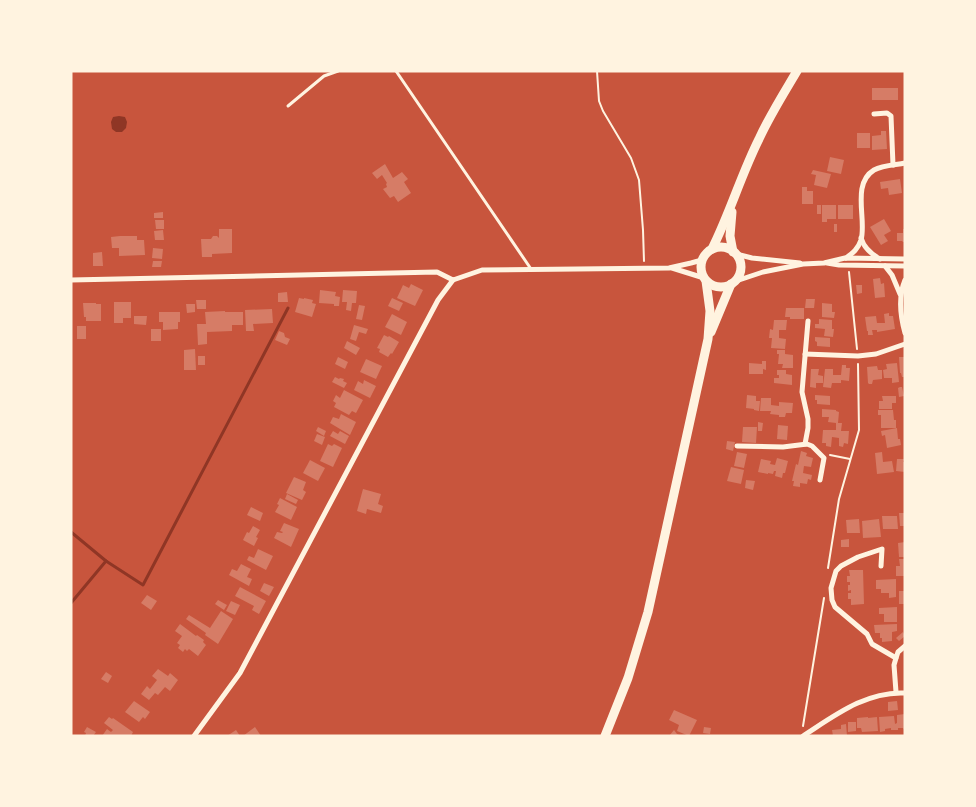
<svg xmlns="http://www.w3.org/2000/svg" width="976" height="807" font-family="'Nunito Sans',sans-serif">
<rect width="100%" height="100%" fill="#c8553d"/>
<!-- water -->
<polygon fill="#8f3625" points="119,116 125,117 127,122 126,128 122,132 116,132 112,129 111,122 113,117"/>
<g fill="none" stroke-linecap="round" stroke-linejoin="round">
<!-- stream -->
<g stroke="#8f3625" stroke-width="3">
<polyline points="71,532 106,561"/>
<polyline points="71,603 106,561 143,585 288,308"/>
</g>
</g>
<!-- building -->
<g fill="#d67c66">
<rect x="872" y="88" width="26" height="12"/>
<polygon points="881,131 886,131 887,149 872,150 872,136 881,135"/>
<rect x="857" y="133" width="13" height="15"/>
<polygon points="830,157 844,160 841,174 827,171"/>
<polygon points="385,164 393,178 402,172 408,179 404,182 411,193 398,202 394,196 390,198 383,189 387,187 386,184 387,183 382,175 377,179 372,173"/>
<polygon points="813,170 831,174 827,188 814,185 816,175 811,174"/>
<polygon points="900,179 902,193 889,195 888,188 881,189 880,182"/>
<polygon points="802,187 807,187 807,191 813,191 813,204 802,204"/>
<rect x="817" y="205" width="4" height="9"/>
<polygon points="822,205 836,205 836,219 827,219 827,222 822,222"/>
<rect x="838" y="205" width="15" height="14"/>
<polygon points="163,212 163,218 154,218 154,213"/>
<polygon points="884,219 891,231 884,235 888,241 881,245 870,227"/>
<polygon points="155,220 164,220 164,229 156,229"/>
<rect x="834" y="224" width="3" height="8"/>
<polygon points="219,229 232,229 232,253 212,254 212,257 202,257 201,239 211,239 213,236 217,236 219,238"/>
<polygon points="903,229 905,229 905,242 903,242 902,241 897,241 897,233 903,233"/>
<polygon points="163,230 164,240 155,240 154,231"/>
<polygon points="120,236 137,236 137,240 144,240 145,255 119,256 119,248 112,248 111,237"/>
<polygon points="153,248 163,249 162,259 152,258"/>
<polygon points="102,252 103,266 93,266 93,253"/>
<polygon points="153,261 162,261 161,267 152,267"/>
<polygon points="880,278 881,284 884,283 885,297 875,298 873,279"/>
<polygon points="411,284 423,290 415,306 397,298 403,285 409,288"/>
<polygon points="856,285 862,285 862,293 857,294"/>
<polygon points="320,290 336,292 335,296 340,297 339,306 334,306 334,304 319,303"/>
<polygon points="343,290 357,291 356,303 352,303 351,311 346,310 347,302 342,302"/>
<polygon points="287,292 288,302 278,302 278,293"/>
<polygon points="299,298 304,299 304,298 313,300 312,303 316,304 312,317 295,312"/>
<polygon points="392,298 403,303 399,311 388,306"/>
<polygon points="806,299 815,299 814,308 805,308"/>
<polygon points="196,300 206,300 206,309 197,309"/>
<polygon points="114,302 131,302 131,318 123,318 123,323 114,323"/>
<polygon points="83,303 96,303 96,304 101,304 101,321 86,321 86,317 84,317"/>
<polygon points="822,303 832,304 832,312 835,312 834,318 822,317"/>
<polygon points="186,304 195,304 195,312 187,313"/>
<polygon points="359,305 365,306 362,320 356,319"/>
<polygon points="786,308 804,308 804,319 790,319 790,317 785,317"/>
<polygon points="272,309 273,323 253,324 254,331 246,331 245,310"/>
<polygon points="225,311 225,312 243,312 243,325 232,325 232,331 207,332 207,344 198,345 197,324 206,324 205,312"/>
<polygon points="159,312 180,312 180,322 178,322 178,329 163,330 163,322 159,322"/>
<polygon points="889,313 889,316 893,316 895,329 877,332 877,330 872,330 873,335 868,335 868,331 867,331 865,317 876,316 877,323 885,323 884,314"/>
<polygon points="392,314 407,322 401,335 385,327"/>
<polygon points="134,316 147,316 146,325 134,324"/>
<polygon points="819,319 832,320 832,329 834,329 833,337 824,336 825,329 815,328 815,324 819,324"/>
<polygon points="774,320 787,320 786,330 779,330 779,338 786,339 785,349 771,348 772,338 769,338 770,329 773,330"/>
<polygon points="354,325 368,329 366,334 359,332 356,341 350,339"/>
<rect x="77" y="326" width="9" height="13"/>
<rect x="151" y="329" width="10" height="12"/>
<polygon points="279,331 284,333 285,337 290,339 287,345 275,340"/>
<polygon points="384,335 388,337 389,336 399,342 392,354 391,353 388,357 379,352 380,349 377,348"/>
<polygon points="815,337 830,338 830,347 817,346 817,342 815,341"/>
<polygon points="347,341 360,348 356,355 344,348"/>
<polygon points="195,349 196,370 184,370 184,350"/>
<polygon points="777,350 785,350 785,354 793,355 793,368 782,368 783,364 778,364 779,354 777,354"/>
<rect x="198" y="356" width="7" height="9"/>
<polygon points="338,357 348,362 345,369 335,364"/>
<polygon points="899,357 905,357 905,377 902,377 901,373 900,373"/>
<polygon points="366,359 382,366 376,379 360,372"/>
<polygon points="762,361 766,361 766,370 763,369 763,374 749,374 749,363 762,364"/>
<polygon points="897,363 899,382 892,383 892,378 884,378 883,370 887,369 886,364"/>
<polygon points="842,365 846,365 846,368 850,368 849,381 841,380 841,383 832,383 831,388 823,387 825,369 833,369 833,375 841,375"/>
<polygon points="877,366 878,370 882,370 882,379 873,380 872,384 869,384 868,383 867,367"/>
<polygon points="811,369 819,369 818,375 823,376 823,383 816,383 816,388 810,387"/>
<polygon points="777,370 786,370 786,374 792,375 792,385 774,383 774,378 779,378 779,375 777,375"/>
<polygon points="335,377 339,379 340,378 344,379 343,381 347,383 344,388 332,382"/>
<polygon points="364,380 376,386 370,398 354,390 358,381 363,384"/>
<polygon points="900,387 902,387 904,396 899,397 898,388"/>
<polygon points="344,390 363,400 356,413 352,411 349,415 334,407 336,403 333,401 336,395 340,398"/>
<polygon points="747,395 756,396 756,401 760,401 759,411 754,410 754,409 746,408"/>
<polygon points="815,395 830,396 830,405 817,404 817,400 815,400"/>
<polygon points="882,396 896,396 896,403 892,403 892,409 879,409 879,401 883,401"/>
<polygon points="761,398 771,398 771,405 779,406 779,402 793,403 792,413 786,413 785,417 779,417 779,415 770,414 771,411 760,411"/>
<polygon points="822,409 836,410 836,411 839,412 838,423 842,423 841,431 849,431 848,444 844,443 843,447 839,446 839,438 832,437 831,447 826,446 826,443 822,443 823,430 836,430 836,423 828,422 829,417 822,417"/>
<polygon points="878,410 893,410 894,420 896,420 896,428 881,428 881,415 878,415"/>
<polygon points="341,414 356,422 350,435 330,423 333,417 339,419"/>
<polygon points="758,422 763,423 762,431 758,431"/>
<polygon points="778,425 788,426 787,440 777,439"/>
<polygon points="318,427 326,431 324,436 316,431"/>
<polygon points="743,427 757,427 756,443 742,442"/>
<polygon points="897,428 898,439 900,439 901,445 887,448 885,435 882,436 881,431"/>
<polygon points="333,431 338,434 340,431 349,436 345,444 330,436"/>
<polygon points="317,434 325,437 322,445 314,441"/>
<polygon points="727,441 735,442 733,451 726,449"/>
<polygon points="328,444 332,446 334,444 342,448 333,467 320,461"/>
<polygon points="801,451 807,453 806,456 813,458 811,467 804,466 803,473 812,475 811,480 808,479 807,484 800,483 800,487 793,486 794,481 792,481 796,464 798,465"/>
<polygon points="737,452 747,454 744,468 734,466"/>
<polygon points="882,452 883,462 892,461 894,472 877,474 875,453"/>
<polygon points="777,458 788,461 785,473 783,473 782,478 775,476 776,471 774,471 773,474 768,473 768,474 758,472 761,459 771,461 770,464 775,465"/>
<polygon points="897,459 904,459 903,462 905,462 905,472 896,471"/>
<polygon points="310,460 325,468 318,481 303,473"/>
<polygon points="731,467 744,470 741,484 727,481"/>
<polygon points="294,477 306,482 303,490 306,492 302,500 286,493"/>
<polygon points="746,480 755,481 753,490 745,488"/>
<polygon points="363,489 381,494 378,504 383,506 381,513 367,509 366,514 357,511"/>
<polygon points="287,494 298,500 296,504 285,499"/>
<polygon points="280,498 297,507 291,520 275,512 279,505 277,504"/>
<polygon points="251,507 263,513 260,521 247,515"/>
<polygon points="899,513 905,513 905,526 900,526"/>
<polygon points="882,516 897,516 898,529 883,529"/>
<polygon points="859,519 860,533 847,533 846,520"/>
<polygon points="879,519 881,537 863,538 862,521"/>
<polygon points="284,523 299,529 291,547 274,538 277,532 282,533 283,532 280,531"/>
<polygon points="253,526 260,530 256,537 258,538 254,546 243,540 247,532 249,533"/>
<polygon points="849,539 849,547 841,547 841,540"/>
<polygon points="905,542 905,557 899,557 898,543"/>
<polygon points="258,549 273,556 266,570 247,560 249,556 254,558"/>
<polygon points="899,559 905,559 905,576 896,576 896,566 900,566"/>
<polygon points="241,564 251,569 247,577 252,579 249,586 229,575 232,569 237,571"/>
<polygon points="849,570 863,570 864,604 851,605 851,599 848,599 848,593 851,593 851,590 848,591 848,585 850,585 850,582 847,582 847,576 850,576"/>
<polygon points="896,579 896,597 889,598 889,593 881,593 881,589 876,589 876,580"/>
<polygon points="264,583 274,587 269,596 260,591"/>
<polygon points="240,587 266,601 259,614 252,610 254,606 235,596"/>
<rect x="899" y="591" width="6" height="13"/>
<polygon points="147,595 157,601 151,610 141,603"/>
<polygon points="218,600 227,605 224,610 215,604"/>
<polygon points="231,601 240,605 235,615 226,611"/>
<polygon points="897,607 897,622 884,622 884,614 879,614 879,608"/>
<polygon points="221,611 233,619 218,644 205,635 206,633 186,619 189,615 210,628"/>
<polygon points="180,624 196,636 197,635 204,640 203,642 206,645 198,656 189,649 187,651 185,649 183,652 178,648 180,645 177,643 182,636 175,631"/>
<polygon points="897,624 897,631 892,632 892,641 882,642 882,638 880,638 880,633 875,633 874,625"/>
<polygon points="903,632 905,636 899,641 896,638"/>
<polygon points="158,669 168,676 170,673 178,680 170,691 165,687 158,695 155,693 149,700 141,694 147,686 150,689 157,680 152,676"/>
<polygon points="106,672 112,676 108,683 101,679"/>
<polygon points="134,701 150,712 145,719 143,717 139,722 125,712"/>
<polygon points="897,701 898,710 888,711 888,702"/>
<polygon points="674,710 697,720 689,736 677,731 679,725 669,720"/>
<polygon points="905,714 905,731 903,728 898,728 898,730 891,730 891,728 885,729 885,731 880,732 879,717 894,716 895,724 897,723 897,715"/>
<polygon points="109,717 112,719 113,718 133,732 131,736 102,736 107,729 111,732 113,730 104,723"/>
<polygon points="868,717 868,718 877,717 878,731 862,732 861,728 857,728 857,718"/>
<polygon points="848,722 856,722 856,731 848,732"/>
<polygon points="846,724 847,736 833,736 832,730 841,729 841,725"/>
<polygon points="87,727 96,732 93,736 85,736 86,733 84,732"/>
<polygon points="255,727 261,736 243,736"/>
<polygon points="704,727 711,728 710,734 703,733"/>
<polygon points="236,730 240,736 227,736"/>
<polygon points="674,730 677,734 682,736 669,736"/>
</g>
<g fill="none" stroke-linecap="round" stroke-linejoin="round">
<!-- path -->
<g stroke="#fff3e0" stroke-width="2">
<polyline points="597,71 599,101 603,111 631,158 639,180 643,230 644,261"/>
<polyline points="849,272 857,349"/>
<polyline points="830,455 850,459"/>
<polyline points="828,568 839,499 859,430 858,364"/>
<polyline points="803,726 824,598"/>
</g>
<!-- service -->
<g stroke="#fff3e0" stroke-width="3">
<polyline points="396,71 531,269"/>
<polyline points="288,106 324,76 338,71"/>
</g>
<!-- minor -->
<g stroke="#fff3e0" stroke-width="5">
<polyline points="874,114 887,113 891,116 893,165"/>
<path d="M861 238C864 248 871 254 880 259"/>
<polyline points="736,254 752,258 800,263"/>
<path d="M846 258C853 253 858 249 861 240 867 220 851 184 874 170 883 165 895 165 905 163"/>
<polyline points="827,263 839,265 905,266"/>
<polyline points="885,266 892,275 900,294"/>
<polyline points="672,268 704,278"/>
<polyline points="71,280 437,272 453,280"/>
<polyline points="453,280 482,270 669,268 691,263 702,260"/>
<path d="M905 280C898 297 900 315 905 333"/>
<polyline points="733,282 763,272 803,264 824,263 845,258 905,259"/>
<polyline points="805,354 858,356 876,354 905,344"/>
<polyline points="805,444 808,428 808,419 802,392 808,321"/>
<polyline points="737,446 783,447 807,444 812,446 824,458 820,480"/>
<polyline points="881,566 882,549 858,557 841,566 836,571 831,588 832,600 835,607 867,634 872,644 896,658 894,665 896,692"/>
<polyline points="896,658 898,652 905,646"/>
<polyline points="194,736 240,673 438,300 453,280"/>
<path d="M803 736C834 716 866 691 905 693"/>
</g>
<!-- primary -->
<g stroke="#fff3e0" stroke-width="9">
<polyline points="732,212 730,236 733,252"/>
<circle cx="721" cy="267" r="20"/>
<path d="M712 249C730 213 741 175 759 139 770 115 784 93 797 71"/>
<polyline points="711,332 731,284"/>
<polyline points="605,736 628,678 648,612 708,339 710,311 706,281"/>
</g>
</g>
<!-- border -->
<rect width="976" height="807" fill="none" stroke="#fff3e0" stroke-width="145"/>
</svg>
